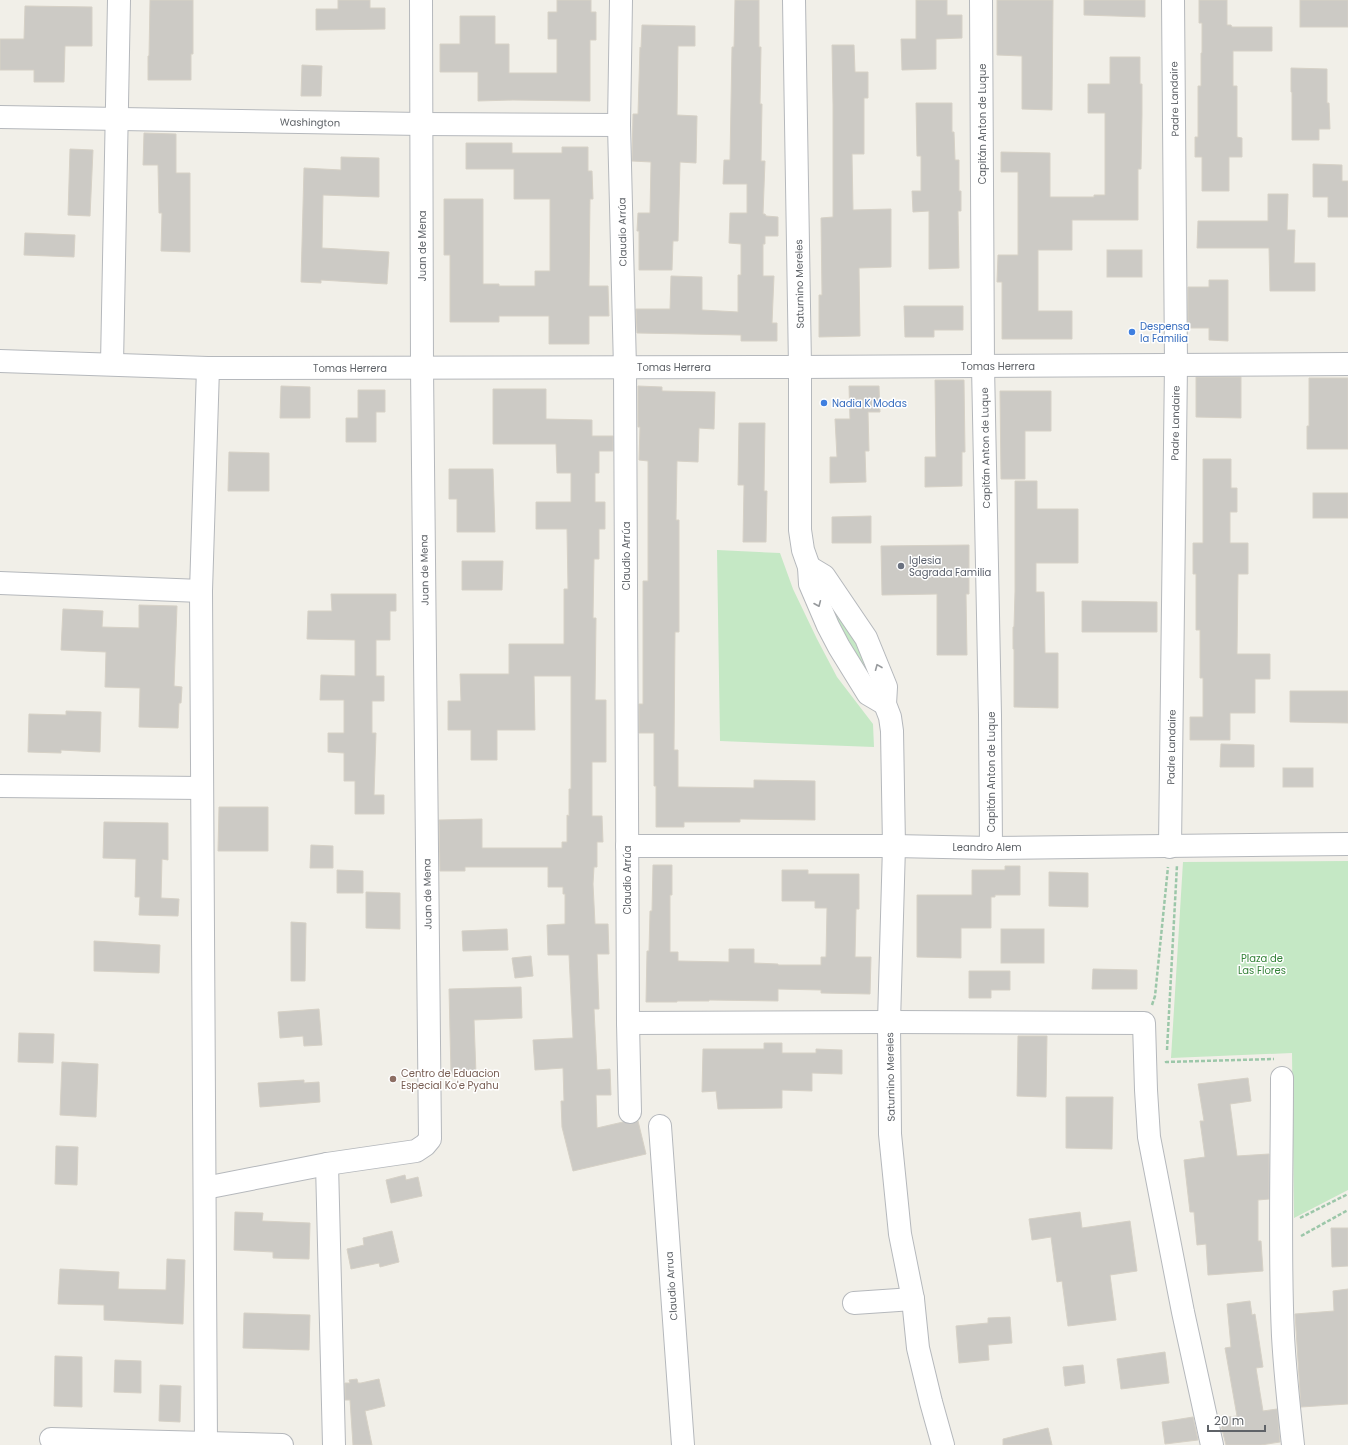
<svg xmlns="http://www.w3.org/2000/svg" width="1348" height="1445" font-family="Poppins,sans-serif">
<rect width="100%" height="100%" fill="#f1efe8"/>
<!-- green -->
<g fill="#c5e8c5">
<polygon points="717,550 780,553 793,589 817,639 837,677 873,724 874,747 720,741"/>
<polygon points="814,577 860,638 877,694"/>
<polygon points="1348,861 1348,1190 1294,1218 1292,1053 1171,1058 1183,862"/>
</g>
<!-- building -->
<g fill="#cccac5" stroke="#d6d1c6">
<polygon points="150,0 193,0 193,54 191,54 191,80 148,80 148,56 149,56"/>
<polygon points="338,0 370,0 370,8 385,8 385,29 316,30 316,9 338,9"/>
<polygon points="557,0 591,0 591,12 596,12 596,40 590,40 590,101 513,100 478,101 478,72 440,72 440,44 460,44 460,16 495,16 495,44 509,44 509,73 557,73 557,39 548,39 548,12 557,12"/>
<polygon points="735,0 759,0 759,47 761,47 760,104 762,104 761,161 765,161 763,214 765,214 766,216 778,217 778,236 765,236 765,244 763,244 763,276 774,276 772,323 777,323 777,341 741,341 741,335 637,333 636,309 670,309 671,276 702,277 702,310 738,312 738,275 741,275 741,244 729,243 730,213 747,213 747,184 723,184 724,160 730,160 732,47 734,47"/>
<polygon points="916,0 947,0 947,15 962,15 962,38 936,39 936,69 902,70 901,39 916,39"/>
<polygon points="997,0 1053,0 1052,110 1022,109 1022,56 997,55"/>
<polygon points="1084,0 1145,0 1145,17 1084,15"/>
<polygon points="1199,0 1227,0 1227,25 1231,25 1232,27 1272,27 1272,51 1233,51 1233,86 1237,86 1237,137 1242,138 1242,157 1229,157 1229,191 1202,191 1202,157 1195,157 1195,137 1198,137 1198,86 1201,86 1201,53 1202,53 1202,23 1199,23"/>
<rect x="1300" y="0" width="48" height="27"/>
<polygon points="25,6 92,7 92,46 65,46 64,82 34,82 34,70 0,70 0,39 24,39"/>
<polygon points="642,25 695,26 695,46 678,46 677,115 697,116 696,163 680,162 678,241 673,241 672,270 639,270 639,231 637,231 638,213 650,213 651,162 632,161 633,114 638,114 640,47 641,48"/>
<polygon points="832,45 854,45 855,72 868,72 868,98 864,98 864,154 852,154 853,210 891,209 891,267 859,268 860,336 819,337 819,295 822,295 821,218 833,217 833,104"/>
<polygon points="1110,57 1140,57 1140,84 1142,84 1142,114 1141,169 1138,169 1138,220 1072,220 1072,250 1038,250 1038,311 1072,311 1072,339 1002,339 1002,282 997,282 998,255 1018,255 1018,172 1001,172 1001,152 1050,153 1050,197 1094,197 1094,195 1105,195 1105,113 1088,113 1088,84 1110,84"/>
<polygon points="302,65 322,66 321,96 301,96"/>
<polygon points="1291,68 1327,69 1327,103 1329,103 1330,129 1319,129 1319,140 1292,140 1292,92 1291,92"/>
<polygon points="916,103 952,103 952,132 954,132 955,160 959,160 959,191 961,191 961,211 958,211 959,268 929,269 929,211 913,212 912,191 921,191 921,156 917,156"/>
<polygon points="144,133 176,134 176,173 190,173 190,252 161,251 162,213 159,213 158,165 143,165"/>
<polygon points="466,143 512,143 512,153 562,153 562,147 588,147 588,171 592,171 593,199 590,199 589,286 608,286 609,316 589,316 589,344 549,344 549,316 499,316 499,322 450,322 450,255 444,255 444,199 483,199 483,284 499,284 499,286 535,286 535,271 550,271 550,199 514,199 514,169 466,169"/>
<polygon points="70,149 93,150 90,216 68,215"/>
<polygon points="341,157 379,158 379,197 323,195 322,248 389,252 387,284 321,280 321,283 301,282 304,168 341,170"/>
<polygon points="1313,164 1342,165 1342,181 1348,181 1348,217 1328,217 1328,197 1313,197"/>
<polygon points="1268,194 1288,194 1287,230 1295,230 1294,263 1315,263 1315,291 1270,291 1269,248 1197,248 1198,221 1268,221"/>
<polygon points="25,233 75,235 74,257 24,255"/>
<rect x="1107" y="250" width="35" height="27"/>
<polygon points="1209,280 1228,280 1228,341 1209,340 1209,328 1188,328 1188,287 1209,287"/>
<polygon points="904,306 963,306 963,330 934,330 934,337 905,337"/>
<polygon points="1196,377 1241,377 1241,418 1196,417"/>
<polygon points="1309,378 1348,378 1348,449 1307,449 1307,426 1309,426"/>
<polygon points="935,380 964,380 965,452 962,452 962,486 925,487 925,457 936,457"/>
<polygon points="281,386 310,387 310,418 280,418"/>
<polygon points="638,386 662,387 662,391 715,392 714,429 699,428 698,462 677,461 676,520 679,520 679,632 675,632 674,750 678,750 678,787 754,788 754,780 815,781 815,820 740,819 740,822 684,822 684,827 656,827 656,786 654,786 654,733 639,733 639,704 643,704 643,581 648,581 648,461 639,460 640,427 638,427"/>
<polygon points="849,386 879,386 880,412 868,412 869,451 865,451 866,482 830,483 830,457 837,457 835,419 850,419"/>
<polygon points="493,389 546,389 546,419 592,420 592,436 613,436 613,451 599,451 599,473 595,473 595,502 605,502 605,529 599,529 599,559 594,559 593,618 596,618 595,700 606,700 606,762 592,762 592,816 602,816 603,842 597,842 597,867 594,867 593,884 595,924 608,924 609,954 597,954 599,1009 594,1009 597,1070 610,1069 611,1095 596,1095 597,1128 623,1122 631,1124 638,1121 646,1154 573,1171 562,1127 561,1101 564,1101 563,1068 535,1070 533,1040 573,1038 569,955 548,955 547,925 565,924 565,894 563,894 563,887 548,887 548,867 465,867 465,871 440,871 439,820 482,819 482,848 562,848 562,842 567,842 567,815 569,816 569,789 571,789 571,676 534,676 535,730 497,730 497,760 471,760 471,730 448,730 448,701 461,701 460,674 509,674 509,644 564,644 564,589 568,589 567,529 536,529 536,502 571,502 571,473 557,473 556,444 493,444"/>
<polygon points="358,390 385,390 385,412 376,412 376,442 346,442 346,418 358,418"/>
<polygon points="1000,391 1051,391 1051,431 1025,431 1025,479 1001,479"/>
<polygon points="739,423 765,423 764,491 767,491 766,542 743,542 744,485 738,485"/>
<polygon points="229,452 269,453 269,491 228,491"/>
<polygon points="1203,459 1231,459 1231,488 1237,488 1237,512 1230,512 1230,543 1248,543 1248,574 1238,574 1237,654 1270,654 1270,679 1255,679 1255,713 1230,713 1230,740 1190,740 1190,717 1203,717 1203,678 1200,678 1200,630 1196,630 1196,574 1193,574 1193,543 1203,543"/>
<polygon points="449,469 493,469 495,532 457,532 457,499 449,499"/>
<polygon points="1015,481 1037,481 1037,509 1078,509 1078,563 1036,563 1036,592 1044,592 1045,653 1058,653 1058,708 1014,707 1014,649 1013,649 1013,627 1014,627 1015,592"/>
<rect x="1313" y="493" width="35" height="25"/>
<polygon points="871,516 871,543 832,543 832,517"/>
<polygon points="969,545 969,594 966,594 967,655 937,655 937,594 882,595 881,546"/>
<polygon points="462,561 503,561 502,590 462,590"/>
<polygon points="331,594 396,594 396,611 390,611 390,640 376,640 376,676 384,676 384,701 372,701 372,733 376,733 374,795 384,795 384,814 355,814 355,781 344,781 344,753 328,752 328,733 344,733 344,700 320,700 321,675 355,676 355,640 307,639 308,611 332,611"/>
<polygon points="1082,601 1157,602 1157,632 1082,632"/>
<polygon points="139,605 177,606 174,686 182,687 181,703 179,703 178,728 139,727 140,688 105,687 106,652 61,650 63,609 103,611 102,627 139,628"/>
<polygon points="1290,691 1348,691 1348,723 1290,722"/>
<polygon points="66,711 101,712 100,752 61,750 61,753 28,752 29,714 66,715"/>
<polygon points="1221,744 1254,745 1254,767 1220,767"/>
<rect x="1283" y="768" width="30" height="19"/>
<polygon points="219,807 268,807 268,851 218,851"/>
<polygon points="104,822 168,823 168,860 162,859 161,898 179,899 178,916 139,915 140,897 135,897 136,859 103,858"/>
<polygon points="311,845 333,846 333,868 310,868"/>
<polygon points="653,865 672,865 672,895 670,895 670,952 678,952 678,961 729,962 729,949 754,949 754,963 778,964 778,965 821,965 821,957 826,957 827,908 815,908 815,901 782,901 782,870 808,870 808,874 859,874 859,909 856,909 855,957 871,957 870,994 821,993 821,990 778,989 778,1001 709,1000 709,1001 677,1001 677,1002 646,1002 647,951 649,951 650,911 652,911"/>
<polygon points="1005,866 1020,866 1020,895 995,895 995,897 991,897 991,928 961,928 961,958 917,957 917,895 972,895 972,870 1005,870"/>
<polygon points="337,870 363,871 363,893 337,893"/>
<polygon points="1049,872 1088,873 1088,907 1049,906"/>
<polygon points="366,892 400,893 400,929 366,928"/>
<polygon points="291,922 306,923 305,981 291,981"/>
<polygon points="507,929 508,950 463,951 462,931"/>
<rect x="1001" y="929" width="43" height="34"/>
<polygon points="94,941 160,945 159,973 94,971"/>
<polygon points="531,956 533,976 515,978 512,958"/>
<polygon points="1093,969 1137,970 1137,989 1092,989"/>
<polygon points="969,971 1010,971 1010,990 991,990 991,998 969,998"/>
<polygon points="521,987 522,1018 474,1020 476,1074 451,1074 449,989"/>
<polygon points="319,1009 322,1045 304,1046 303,1036 280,1038 278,1012"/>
<polygon points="19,1033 54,1034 53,1063 18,1062"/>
<polygon points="1018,1036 1047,1036 1046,1097 1017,1096"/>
<polygon points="764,1043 782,1043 782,1053 816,1053 816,1049 842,1050 842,1074 812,1073 812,1091 782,1090 782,1108 718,1109 716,1091 702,1092 703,1049 764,1049"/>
<polygon points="62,1062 98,1064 96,1117 60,1115"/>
<polygon points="1248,1078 1251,1101 1230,1104 1237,1156 1269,1154 1269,1199 1258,1200 1258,1241 1261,1241 1263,1271 1208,1275 1206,1244 1197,1245 1194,1212 1190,1212 1184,1160 1205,1157 1200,1121 1204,1121 1198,1084"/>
<polygon points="304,1080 304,1083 319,1082 320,1102 260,1107 258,1083"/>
<polygon points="1066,1097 1113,1097 1112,1149 1066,1148"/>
<polygon points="56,1146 78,1147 77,1185 55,1184"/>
<polygon points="405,1175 406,1180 418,1177 422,1196 391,1203 386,1180"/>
<polygon points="235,1212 263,1213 262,1221 310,1223 309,1259 273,1258 273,1252 234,1250"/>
<polygon points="1080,1212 1082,1228 1130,1221 1137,1271 1110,1275 1116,1320 1068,1326 1062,1281 1057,1282 1051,1237 1032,1240 1029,1219"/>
<polygon points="1331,1228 1348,1228 1348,1266 1332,1267"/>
<polygon points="392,1231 399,1262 380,1267 379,1263 351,1269 347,1249 364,1245 363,1238"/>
<polygon points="167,1259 185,1260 183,1324 104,1320 104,1305 58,1304 60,1269 119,1272 118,1289 166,1290"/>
<polygon points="1348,1289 1348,1404 1301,1407 1295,1314 1334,1311 1333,1291"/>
<polygon points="1250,1301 1252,1315 1255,1314 1263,1367 1256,1368 1263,1411 1277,1409 1280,1442 1261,1445 1226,1445 1219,1418 1237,1416 1225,1348 1231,1347 1227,1304"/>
<polygon points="244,1313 310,1315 309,1350 243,1348"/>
<polygon points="1010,1317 1012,1343 988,1345 989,1360 959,1363 956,1326 988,1323 988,1318"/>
<polygon points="1165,1352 1169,1383 1121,1389 1117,1359"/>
<polygon points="55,1356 82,1357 82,1407 54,1406"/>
<polygon points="115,1360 141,1361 141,1393 114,1392"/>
<polygon points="1083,1365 1085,1383 1065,1386 1063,1367"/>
<polygon points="357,1379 358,1383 361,1383 379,1379 385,1406 365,1411 372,1445 353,1445 350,1400 345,1400 345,1383 350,1383 349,1380"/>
<polygon points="160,1385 181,1386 180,1422 159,1421"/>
<polygon points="1193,1417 1198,1440 1165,1444 1162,1422"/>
<polygon points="1048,1428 1052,1445 1003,1445 1003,1439"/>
</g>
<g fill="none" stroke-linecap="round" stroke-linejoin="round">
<!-- minor casing -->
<g stroke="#b5b8bc" stroke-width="24">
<g id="minor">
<polyline points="621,0 619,125 625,368 628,1023 630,1112"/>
<polyline points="794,0 800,367 800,530 803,550 809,567 810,584 828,626 839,647 868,694 885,704"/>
<polyline points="981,0 983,366 990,715 991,848"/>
<polyline points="0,117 421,124 619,125"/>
<polyline points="0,361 208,368 800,367 1348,364"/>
<polyline points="112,364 119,0"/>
<polyline points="809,567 824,576 866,638 886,687 885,704 890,717 892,731 894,846 889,1022 890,1134 900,1234 913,1299 918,1348 931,1402 943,1445"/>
<polyline points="0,583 201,591"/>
<polyline points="0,786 202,788"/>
<polyline points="627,846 894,846 991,848 1348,844"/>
<polyline points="1170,847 1176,364 1173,0"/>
<polyline points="628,1023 889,1022 1144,1023 1146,1090 1149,1137 1183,1312 1212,1445"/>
<path d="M1282 1078C1282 1164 1279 1250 1283 1336 1285 1372 1289 1409 1293 1445"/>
<polyline points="660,1126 683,1445"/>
<polyline points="327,1164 334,1445"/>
<polyline points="205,1188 327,1164 416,1151 425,1145 430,1139 422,368 421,0"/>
<polyline points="854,1303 913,1299"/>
<polyline points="51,1439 282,1445"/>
<polyline points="206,1444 201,591 208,368"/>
</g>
</g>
<!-- path -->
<g stroke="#9cc7a9" stroke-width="2.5" stroke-dasharray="4 2" stroke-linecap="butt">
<polyline points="1152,1005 1155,996 1168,867"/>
<polyline points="1167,1050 1177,865"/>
<polyline points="1166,1061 1166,1062 1274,1059"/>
<polyline points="1300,1218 1348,1194"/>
<polyline points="1301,1236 1348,1210"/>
</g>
<!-- minor -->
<use href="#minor" stroke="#fff" stroke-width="22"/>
</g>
<!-- one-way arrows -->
<defs><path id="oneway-chevron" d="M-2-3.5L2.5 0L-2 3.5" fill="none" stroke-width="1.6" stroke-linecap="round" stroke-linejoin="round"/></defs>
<g stroke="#979a9d">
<use href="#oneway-chevron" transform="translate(818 604) rotate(67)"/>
<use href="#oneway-chevron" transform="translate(878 667) rotate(-112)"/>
</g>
<!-- markers -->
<g fill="#3f7fe0" stroke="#fff" stroke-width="1.5">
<circle cx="1132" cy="332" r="4"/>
<circle cx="824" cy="403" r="4"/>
</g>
<circle fill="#6b7280" stroke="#fff" stroke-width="1.5" cx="901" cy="566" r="4"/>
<circle fill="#8d6e63" stroke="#fff" stroke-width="1.5" cx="393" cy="1079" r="4"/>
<g text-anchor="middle" stroke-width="3" stroke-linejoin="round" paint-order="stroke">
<!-- street labels -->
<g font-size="10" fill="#5f6368" stroke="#fff">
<text transform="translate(1174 99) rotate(-91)" y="4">Padre Landaire</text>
<text transform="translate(310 122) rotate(1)" y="4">Washington</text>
<text transform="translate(982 124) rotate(-90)" y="4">Capitán Anton de Luque</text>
<text transform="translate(622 232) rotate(-91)" y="4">Claudio Arrúa</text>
<text transform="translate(422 246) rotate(-90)" y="4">Juan de Mena</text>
<text transform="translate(799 284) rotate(-91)" y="4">Saturnino Mereles</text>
<text x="998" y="370">Tomas Herrera</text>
<text x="674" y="371">Tomas Herrera</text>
<text x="350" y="372">Tomas Herrera</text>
<text transform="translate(1175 423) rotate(-89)" y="4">Padre Landaire</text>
<text transform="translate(985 448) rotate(-91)" y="4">Capitán Anton de Luque</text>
<text transform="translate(626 556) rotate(-90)" y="4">Claudio Arrúa</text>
<text transform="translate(424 570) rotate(-91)" y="4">Juan de Mena</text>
<text transform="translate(1171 747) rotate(-89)" y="4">Padre Landaire</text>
<text transform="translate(991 772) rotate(-90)" y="4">Capitán Anton de Luque</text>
<text x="987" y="851">Leandro Alem</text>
<text transform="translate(627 880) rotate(-90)" y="4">Claudio Arrúa</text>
<text transform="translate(427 894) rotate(-91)" y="4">Juan de Mena</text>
<text transform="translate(890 1077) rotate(-91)" y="4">Saturnino Mereles</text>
<text transform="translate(671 1286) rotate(-94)" y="4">Claudio Arrua</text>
</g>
<!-- shop labels -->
<g font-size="10" fill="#366cbe" stroke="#fff" text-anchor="start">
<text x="1140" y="330">Despensa<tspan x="1140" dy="12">la Familia</tspan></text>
<text x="832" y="407">Nadia K Modas</text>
</g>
<!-- worship labels -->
<g font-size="10" fill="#5b616d" stroke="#fff" text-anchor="start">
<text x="909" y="564">Iglesia<tspan x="909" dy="12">Sagrada Familia</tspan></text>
</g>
<!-- park labels -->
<g font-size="10" fill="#348238" stroke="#fff">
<text x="1262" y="962">Plaza de<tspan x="1262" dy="12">Las Flores</tspan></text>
</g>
<!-- education labels -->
<g font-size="10" fill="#785e54" stroke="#fff" text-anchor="start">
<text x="401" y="1077">Centro de Eduacion<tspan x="401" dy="12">Especial Ko'e Pyahu</tspan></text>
</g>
</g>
<!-- scale -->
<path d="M1208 1425v6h57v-6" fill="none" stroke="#5f6368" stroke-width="2"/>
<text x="1214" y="1425" font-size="12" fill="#5f6368" stroke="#ffffff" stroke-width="3" paint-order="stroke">20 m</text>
</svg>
